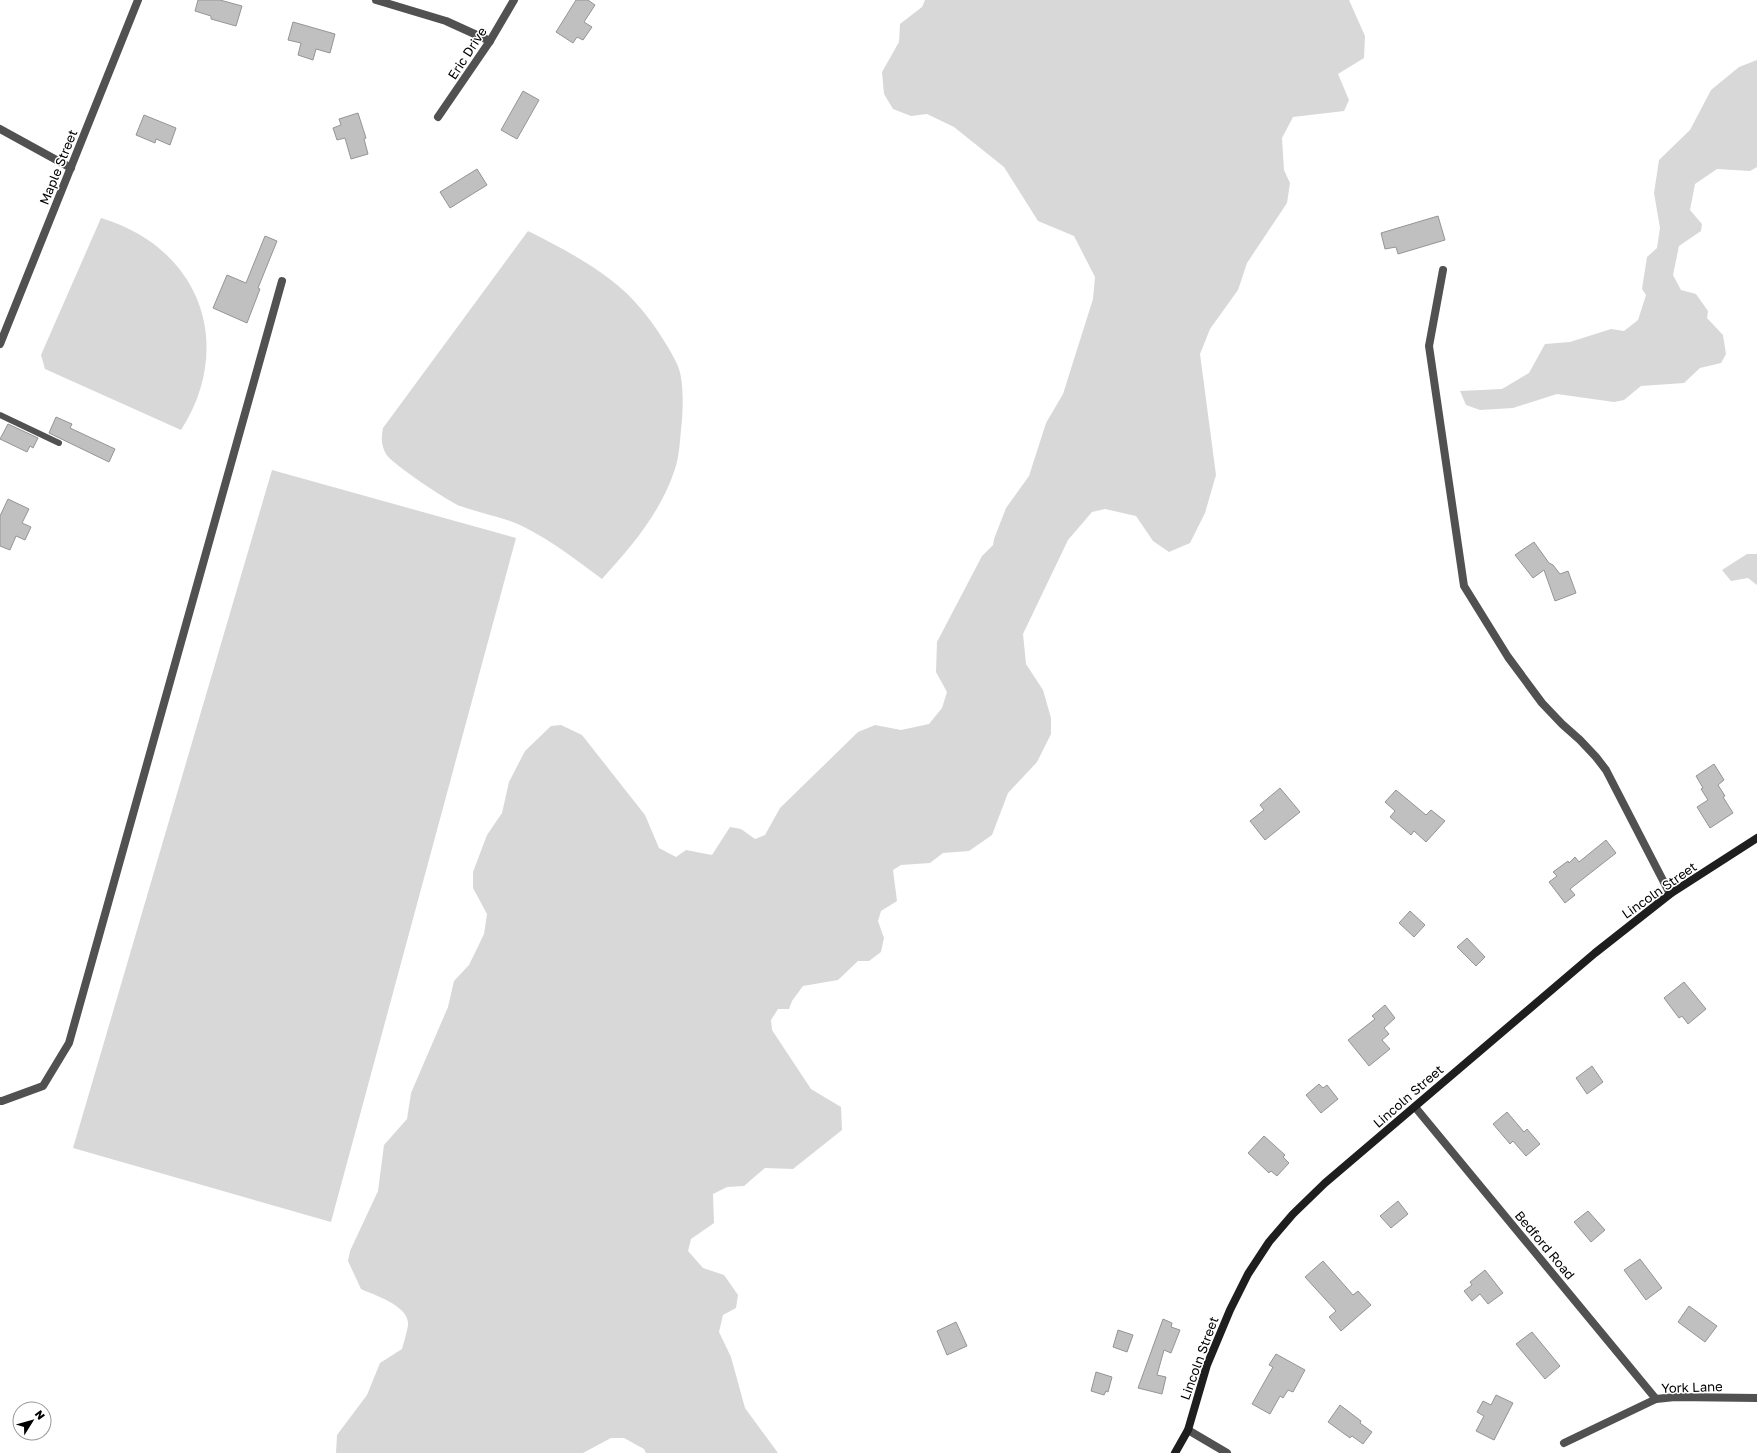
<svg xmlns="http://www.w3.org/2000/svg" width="1757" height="1453" font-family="'Golos Text',sans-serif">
<rect width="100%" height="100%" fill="#fff"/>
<!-- green -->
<g fill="#d8d8d8">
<path d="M925 0H1349L1365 36 1364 58 1338 74 1349 100 1344 111 1293 117 1282 138 1284 170 1290 183 1287 203 1247 263 1238 290 1210 329 1200 354 1216 475 1205 513 1190 543 1169 552 1153 541 1136 516 1105 509 1092 512 1068 540 1023 634 1026 664 1043 690 1051 718V734L1037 762 1008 793 992 835 969 851 943 853 930 863 901 865 893 870 897 901 881 911 878 921 884 938 881 952 869 961H858L838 980 803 986 792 1001 789 1009H778L771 1020 772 1030 811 1089 841 1107 842 1130 793 1169 765 1168 744 1186 727 1187 713 1194 714 1223 691 1239 688 1251 703 1268 724 1275 738 1295 736 1308 723 1315 719 1332 731 1357 745 1408 778 1453H646L644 1449 624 1438H611L583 1453H336L337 1435 367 1395 380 1363 402 1349C404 1341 407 1333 408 1325 410 1306 374 1295 361 1289L348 1261 350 1251 378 1191 384 1145 407 1119 411 1093 448 1007 454 981 469 965 484 934 487 914 473 888V872L487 835 502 813 509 782 525 751 551 726 561 725 582 735 645 815 659 848 676 857 686 850 712 855 730 827 741 829 755 839 765 835 780 808 858 732 875 725 901 730 929 724 942 708 947 692 936 672 937 642 982 556 993 545 994 539 1006 508 1029 476 1046 423 1063 394 1093 299 1095 277 1074 236 1038 221 1004 167 954 127 927 114 911 116 893 109 884 94 882 72 899 42 900 24 922 7Z"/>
<polygon points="1757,60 1757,167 1750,171 1717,169 1695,184 1690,210 1702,224 1701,231 1679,246 1673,275 1681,290 1696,294 1708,311 1707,318 1723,335 1726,354 1721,363 1700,368 1684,383 1641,386 1624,400 1614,402 1557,394 1513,408 1480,410 1466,405 1460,391 1502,389 1529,373 1545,344 1570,342 1611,329 1624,331 1638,320 1646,295 1642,289 1647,257 1657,248 1660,228 1654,193 1659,160 1690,130 1711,90 1739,67"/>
<path d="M101 218C199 247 236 344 181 430L45 369 41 355Z"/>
<path d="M528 231C568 251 614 275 642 310 654 324 669 347 677 364 684 378 683 405 682 420 680 436 680 454 675 469 661 512 632 546 602 579 578 561 553 542 526 528 505 517 482 514 460 506 448 501 392 464 386 454 381 445 381 437 383 428Z"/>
<polygon points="272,470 516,538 331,1222 73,1148"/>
<polygon points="1747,554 1757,554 1757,585 1748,578 1731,581 1722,570"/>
</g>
<!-- building -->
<g fill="#c0c0c0" stroke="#959595">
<polygon points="198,0 220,0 242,6 236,26 211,19 211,16 195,11"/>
<polygon points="576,0 588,0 595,5 584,22 592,27 583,40 577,37 573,43 556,32"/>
<polygon points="293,22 335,34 330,53 316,49 313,60 298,55 301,43 288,40"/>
<polygon points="523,91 539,100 517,139 501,130"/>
<polygon points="358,113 366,138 364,139 368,154 351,159 345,138 337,140 333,128 341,125 339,119"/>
<polygon points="144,115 176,128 170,145 156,139 155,143 136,135"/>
<polygon points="477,169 487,185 450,208 440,192"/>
<polygon points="1438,216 1445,240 1398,254 1396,247 1385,249 1381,233"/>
<polygon points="265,236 277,241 258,288 260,289 247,323 213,308 227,275 246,283"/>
<polygon points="56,417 72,424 70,428 115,449 109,462 49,433"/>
<polygon points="8,424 38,438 33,448 30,446 27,452 0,439"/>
<polygon points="8,499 29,509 22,523 31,527 25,540 16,536 10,550 0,546 0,516"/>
<polygon points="1534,542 1549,563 1553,565 1560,574 1568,571 1576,593 1555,601 1544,570 1533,578 1515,555"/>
<polygon points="1714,764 1724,780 1718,785 1725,796 1723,797 1733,813 1710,828 1697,807 1708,800 1701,789 1703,788 1696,776"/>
<polygon points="1280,788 1300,812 1265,840 1250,821 1264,810 1260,805"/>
<polygon points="1396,790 1426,815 1431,810 1445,821 1426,842 1414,831 1411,835 1390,817 1395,811 1385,802"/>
<polygon points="1606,840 1616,853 1570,889 1575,895 1565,903 1549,882 1557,876 1553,872 1568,861 1569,863 1575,857 1579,862"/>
<polygon points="1410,911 1425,925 1414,937 1399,923"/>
<polygon points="1467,938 1485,957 1476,966 1457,947"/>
<polygon points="1684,982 1706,1009 1688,1024 1682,1016 1679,1018 1664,998"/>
<polygon points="1385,1005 1395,1018 1384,1028 1389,1034 1382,1040 1390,1049 1369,1066 1348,1040 1375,1019 1372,1016"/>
<polygon points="1592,1066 1603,1082 1587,1094 1576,1078"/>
<polygon points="1319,1084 1323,1088 1327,1085 1338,1099 1321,1113 1306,1095"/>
<polygon points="1507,1112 1524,1132 1527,1129 1540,1144 1526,1156 1513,1141 1510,1144 1493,1124"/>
<polygon points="1264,1136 1285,1155 1283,1157 1289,1163 1277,1176 1271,1171 1269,1173 1248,1153"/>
<polygon points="1398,1201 1408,1214 1391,1228 1380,1216"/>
<polygon points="1588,1211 1605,1230 1591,1242 1574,1222"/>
<polygon points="1640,1259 1662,1288 1646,1300 1624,1270"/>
<polygon points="1323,1261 1353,1295 1358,1291 1371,1305 1341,1331 1329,1317 1336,1311 1305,1277"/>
<polygon points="1485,1270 1503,1293 1488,1304 1480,1294 1472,1301 1464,1291 1472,1285 1470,1282"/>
<polygon points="1689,1306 1717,1326 1705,1342 1678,1322"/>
<polygon points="1163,1319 1172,1323 1171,1327 1180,1330 1171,1353 1164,1350 1157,1375 1166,1377 1162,1394 1138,1388"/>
<polygon points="956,1322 967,1346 947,1355 937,1331"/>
<polygon points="1118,1330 1133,1335 1127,1352 1113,1347"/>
<polygon points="1532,1332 1560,1366 1545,1379 1516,1344"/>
<polygon points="1276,1354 1305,1370 1293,1392 1288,1390 1283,1398 1280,1396 1270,1414 1252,1404 1273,1367 1269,1365"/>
<polygon points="1096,1372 1112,1377 1108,1392 1106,1391 1104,1395 1091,1391"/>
<polygon points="1496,1395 1513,1403 1494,1440 1476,1431 1484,1416 1477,1412 1483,1401 1491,1405"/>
<polygon points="1340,1405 1361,1421 1360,1423 1372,1432 1363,1444 1352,1436 1350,1438 1328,1422"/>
</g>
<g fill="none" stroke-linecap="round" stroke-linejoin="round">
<!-- lane -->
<polyline stroke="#515151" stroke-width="6" points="0,415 59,443"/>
<!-- street -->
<g stroke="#515151" stroke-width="8">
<polyline points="376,0 446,21 490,41"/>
<polyline points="438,117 490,41 514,0"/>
<polyline points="0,129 71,168"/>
<polyline points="1443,270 1429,346 1464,586 1508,657 1542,703 1562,724 1580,740 1596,757 1606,770 1670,894"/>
<polyline points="0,344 138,0"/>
<polyline points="0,1101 2,1101 43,1086 69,1043 282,281"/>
<polyline points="1415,1107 1656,1399"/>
<polyline points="1188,1430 1227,1453"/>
<polyline points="1564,1443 1656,1399 1675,1397 1757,1398"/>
</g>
<!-- secondary -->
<polyline stroke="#1e1e1e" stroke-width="8" points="1175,1453 1188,1430 1207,1365 1230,1310 1248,1274 1269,1242 1293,1214 1325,1183 1595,953 1670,894 1757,838"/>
</g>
<g text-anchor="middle" stroke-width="3" stroke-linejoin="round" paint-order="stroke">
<!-- street labels -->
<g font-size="13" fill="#000" stroke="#fff">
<text transform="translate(467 53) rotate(-57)" y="5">Eric Drive</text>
<text transform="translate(58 167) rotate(-68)" y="5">Maple Street</text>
<text transform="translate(1659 890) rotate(-35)" y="5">Lincoln Street</text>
<text transform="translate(1408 1096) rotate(-41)" y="5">Lincoln Street</text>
<text transform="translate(1545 1245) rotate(50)" y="5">Bedford Road</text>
<text transform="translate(1199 1358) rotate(-70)" y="5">Lincoln Street</text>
<text transform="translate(1692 1387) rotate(-2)" y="5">York Lane</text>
</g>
</g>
<!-- north arrow -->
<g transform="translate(32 1421) rotate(53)"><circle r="19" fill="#ffffff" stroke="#999999"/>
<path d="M0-3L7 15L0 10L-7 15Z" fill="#000000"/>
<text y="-6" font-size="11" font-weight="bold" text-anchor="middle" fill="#000000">N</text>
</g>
</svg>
